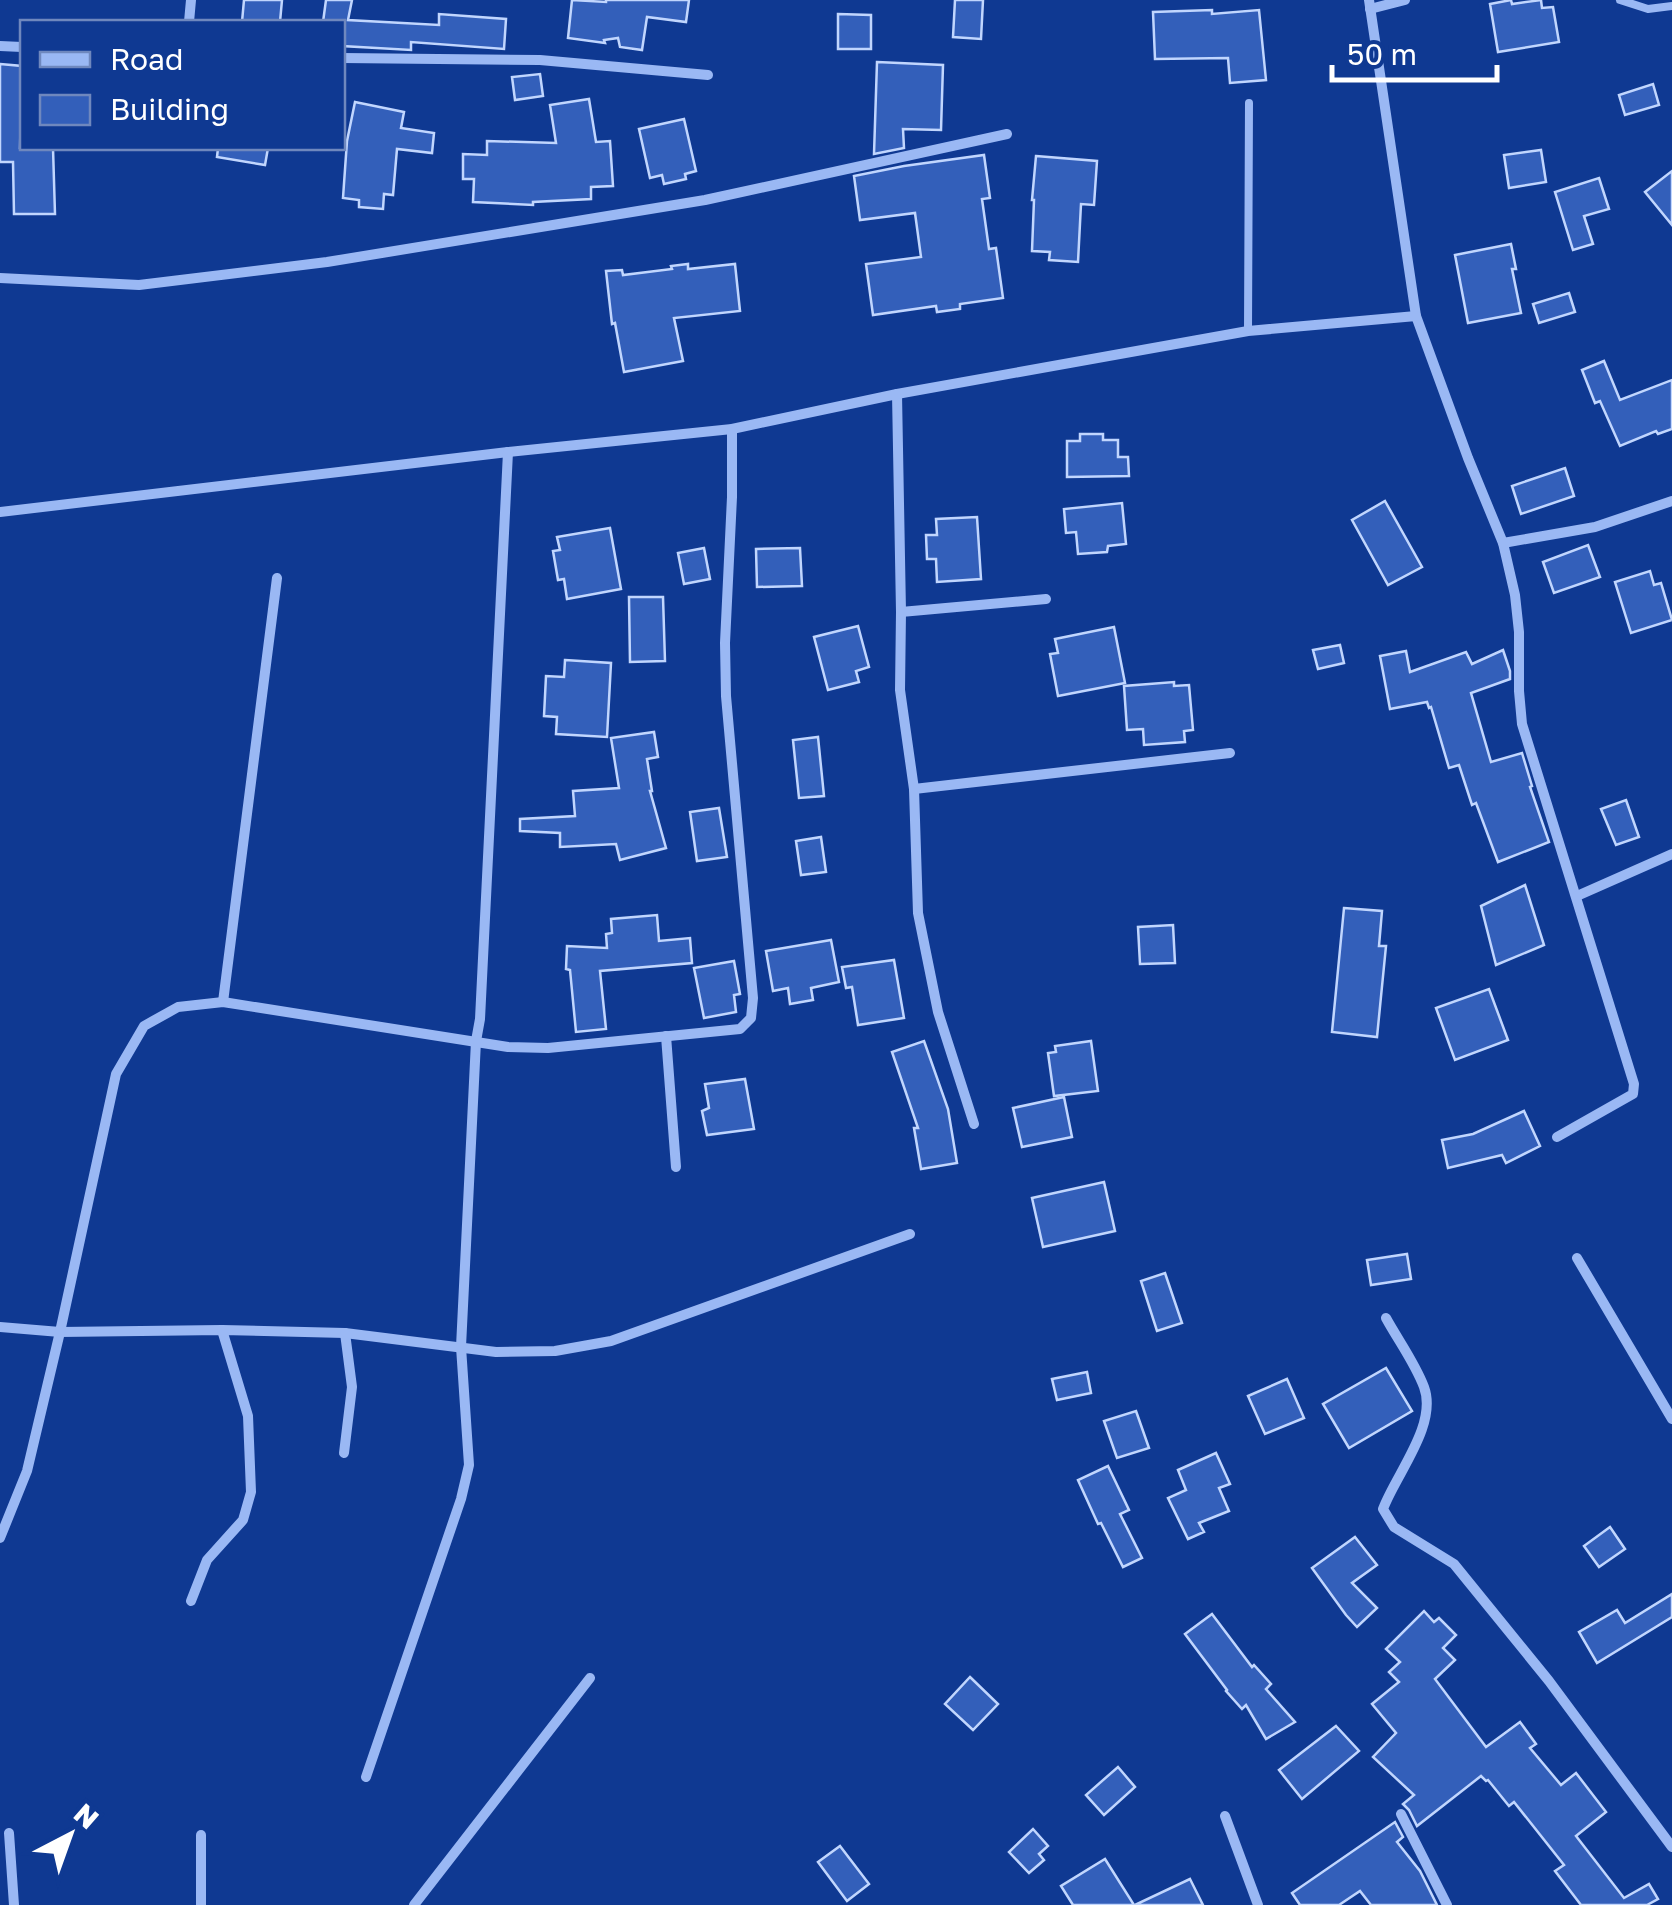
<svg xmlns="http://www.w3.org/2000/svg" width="1672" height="1905" font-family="'Golos Text',sans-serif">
<rect width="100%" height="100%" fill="#0f3992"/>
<!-- building -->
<g fill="#335fba" stroke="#c1d6fe" stroke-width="2.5">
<polygon points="244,0 282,0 280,22 242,22"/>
<polygon points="326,0 352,0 348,20 439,25 439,14 506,19 504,49 411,42 411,50 342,46 342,22 323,22"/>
<polygon points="572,0 606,2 606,0 689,0 686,22 647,17 642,50 620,47 618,38 604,40 605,43 568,38"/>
<polygon points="955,0 983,0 981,39 953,37"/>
<polygon points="1511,0 1512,4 1541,0 1542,8 1553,7 1559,42 1498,52 1490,4"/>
<polygon points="1212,10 1212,14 1259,10 1266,80 1230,83 1228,58 1155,59 1153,12"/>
<polygon points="838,14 871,15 871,49 838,49"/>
<polygon points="877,62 943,65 941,130 903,129 904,148 874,154"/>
<polygon points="0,64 22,66 20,148 53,148 55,214 14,214 13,162 0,162"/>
<polygon points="540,74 543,96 515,100 512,77"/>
<polygon points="1653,84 1659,105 1625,115 1619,95"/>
<polygon points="589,99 596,142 610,141 613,186 591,187 591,199 533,202 533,205 473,202 474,179 463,179 463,154 487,155 487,141 556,143 550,105"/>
<polygon points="355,102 404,112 401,128 434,133 432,153 397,149 393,195 384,194 383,209 359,207 359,200 343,198 347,141"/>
<polygon points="684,119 696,171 685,174 686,179 664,184 662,175 650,178 639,129"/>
<polygon points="218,148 268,148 265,165 217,157"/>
<polygon points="1541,150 1546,182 1509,188 1504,155"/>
<polygon points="984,155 990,198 982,199 989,249 996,248 1003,298 960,304 960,309 937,312 936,306 873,315 866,264 921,257 915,213 860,220 854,176 904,166"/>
<polygon points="1036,156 1097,161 1094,205 1081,204 1078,262 1049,260 1050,252 1032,251 1034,200 1032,200"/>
<polygon points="1672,171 1672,225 1645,192"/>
<polygon points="1599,178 1609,209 1584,216 1593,244 1573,250 1555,192"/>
<polygon points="1511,244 1516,269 1512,269 1521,313 1468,323 1455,255"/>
<polygon points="688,264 688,269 735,264 740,311 674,318 683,361 624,372 615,323 612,324 606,271 622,270 623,275 672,269 671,266"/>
<polygon points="1569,293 1575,312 1539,323 1533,304"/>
<polygon points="1604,361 1620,400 1672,380 1672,429 1658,434 1656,431 1620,446 1600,401 1595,403 1582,370"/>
<polygon points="1080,434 1103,434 1103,440 1118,440 1118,457 1128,457 1129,476 1067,477 1067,441 1080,441"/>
<polygon points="1565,468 1574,496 1521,514 1512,486"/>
<polygon points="1385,501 1422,567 1388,585 1352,520"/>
<polygon points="1122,503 1126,544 1108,546 1107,552 1078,554 1076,532 1066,533 1064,509"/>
<polygon points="977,517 981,579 937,582 936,559 927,559 926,535 937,535 936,519"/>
<polygon points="610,528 621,589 567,599 564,579 558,580 553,551 560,550 557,537"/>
<polygon points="1588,545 1600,577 1554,593 1543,562"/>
<polygon points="704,548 710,579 684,584 678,553"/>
<polygon points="800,548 802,586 757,587 756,549"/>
<polygon points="1650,571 1654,585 1661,583 1672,620 1631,633 1615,582"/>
<polygon points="629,597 663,597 665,661 630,662"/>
<polygon points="858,626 869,667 856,671 859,682 828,690 814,637"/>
<polygon points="1114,627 1125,683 1058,696 1050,654 1058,653 1055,639"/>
<polygon points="1340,645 1344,663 1318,669 1313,650"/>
<polygon points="1503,650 1510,671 1510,679 1471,693 1491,762 1522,753 1532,786 1530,787 1549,842 1498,862 1476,803 1472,805 1459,765 1449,768 1431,707 1429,708 1427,702 1390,709 1380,656 1406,651 1410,672 1466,652 1472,664"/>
<polygon points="565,660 611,663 607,737 556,734 557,717 544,716 546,676 564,677"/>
<polygon points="1174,682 1174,686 1189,685 1193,730 1184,731 1185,742 1144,745 1143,729 1127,730 1124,686"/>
<polygon points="654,732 658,757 647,759 652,791 650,791 666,848 620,860 616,844 560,847 560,833 520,831 520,819 575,816 573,791 619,788 611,738"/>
<polygon points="818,737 824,796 799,798 793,740"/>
<polygon points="1626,800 1639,837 1616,845 1601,809"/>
<polygon points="719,808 727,857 697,861 690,812"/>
<polygon points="821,837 826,872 801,875 796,841"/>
<polygon points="1525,885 1544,945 1496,965 1481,906"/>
<polygon points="1344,908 1382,911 1379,946 1386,946 1377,1037 1332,1032"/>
<polygon points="657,915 659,941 690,938 692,963 600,971 606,1029 576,1032 570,970 566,969 567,946 607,948 606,934 612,933 611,919"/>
<polygon points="1173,925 1175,963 1140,964 1138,927"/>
<polygon points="831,940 839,982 811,988 813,1000 790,1004 788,988 773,991 766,951"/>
<polygon points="894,960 904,1018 858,1025 852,987 846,988 842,967"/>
<polygon points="734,961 740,994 734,995 736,1012 704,1018 694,968"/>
<polygon points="1489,989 1508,1040 1455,1060 1436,1008"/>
<polygon points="924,1041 948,1109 957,1163 921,1169 914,1128 918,1128 892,1052"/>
<polygon points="1091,1041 1098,1091 1054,1096 1048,1053 1056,1052 1055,1046"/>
<polygon points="745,1079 754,1129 707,1135 702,1111 709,1108 705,1084"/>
<polygon points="1064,1097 1072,1137 1022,1147 1013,1108"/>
<polygon points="1524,1111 1540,1146 1506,1163 1502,1155 1448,1168 1442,1140 1473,1134"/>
<polygon points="1104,1182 1115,1231 1043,1247 1032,1198"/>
<polygon points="1407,1254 1411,1279 1371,1285 1367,1260"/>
<polygon points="1165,1273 1182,1323 1157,1331 1141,1281"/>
<polygon points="1386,1368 1412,1411 1349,1448 1323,1404"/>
<polygon points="1087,1372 1091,1393 1057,1400 1052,1379"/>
<polygon points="1287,1379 1304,1418 1265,1434 1248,1396"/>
<polygon points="1136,1411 1149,1448 1117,1458 1104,1421"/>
<polygon points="1216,1453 1230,1484 1219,1488 1229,1511 1199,1523 1204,1532 1188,1539 1168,1498 1186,1490 1178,1470"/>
<polygon points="1108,1466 1129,1510 1120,1514 1142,1558 1123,1567 1101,1523 1098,1524 1078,1480"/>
<polygon points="1610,1527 1625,1549 1599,1567 1584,1546"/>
<polygon points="1355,1537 1377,1565 1352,1583 1377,1608 1357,1627 1346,1615 1312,1568"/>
<polygon points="1672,1594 1672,1617 1597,1663 1579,1632 1617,1610 1625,1623"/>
<polygon points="1424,1611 1434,1622 1439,1618 1456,1635 1443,1648 1455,1660 1435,1679 1486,1747 1520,1722 1536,1744 1530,1748 1561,1785 1576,1773 1606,1812 1576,1836 1624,1898 1649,1884 1658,1899 1647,1905 1581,1905 1555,1871 1564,1865 1514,1802 1509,1806 1488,1780 1486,1781 1481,1776 1417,1826 1409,1810 1403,1804 1414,1795 1373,1757 1396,1733 1372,1704 1399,1682 1389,1672 1400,1662 1386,1649"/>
<polygon points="1212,1614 1252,1667 1254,1665 1271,1684 1266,1689 1295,1722 1266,1739 1246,1705 1242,1709 1226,1691 1227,1690 1185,1634"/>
<polygon points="970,1677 998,1704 973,1730 945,1704"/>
<polygon points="1336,1726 1359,1751 1302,1799 1279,1770"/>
<polygon points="1118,1767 1135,1787 1104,1815 1086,1795"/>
<polygon points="1395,1822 1403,1837 1397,1842 1420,1871 1437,1905 1371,1905 1360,1891 1339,1905 1300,1905 1292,1893"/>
<polygon points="1033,1829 1048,1846 1039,1854 1044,1860 1029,1873 1009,1852"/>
<polygon points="840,1846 869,1884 847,1901 818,1862"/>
<polygon points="1105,1859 1134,1905 1073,1905 1061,1886"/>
<polygon points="1190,1879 1203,1905 1135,1905"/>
</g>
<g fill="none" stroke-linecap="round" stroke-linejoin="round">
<!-- lane -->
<g stroke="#9ab8f4" stroke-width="8">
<polyline points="1620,0 1648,9 1672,6"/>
<polyline points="1248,331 1249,103"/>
</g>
<!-- street -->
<g stroke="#9ab8f4" stroke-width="10">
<polyline points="1369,0 1416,316 1468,458 1503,543 1515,595 1519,632 1519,691 1522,724 1634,1084 1633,1094 1557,1137"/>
<polyline points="1370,9 1405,0"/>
<polyline points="189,22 191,0"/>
<polyline points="0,46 22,47"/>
<polyline points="342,58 540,60 708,75"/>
<polyline points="0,278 139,285 327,262 705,200 1007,134"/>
<polyline points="897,394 901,612 900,690 914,789 918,913 938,1012 974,1124"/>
<polyline points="0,512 508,452 732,429 897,394 1248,331 1416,316"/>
<polyline points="1503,543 1595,527 1672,501"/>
<polyline points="901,612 1046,599"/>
<polyline points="914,789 1230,753"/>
<polyline points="1577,896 1672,854"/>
<polyline points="223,1002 277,578"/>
<polyline points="666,1036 676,1167"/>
<polyline points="1577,1258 1672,1419"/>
<path d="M1386 1318C1398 1340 1415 1363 1424 1387 1438 1425 1396 1474 1383 1509L1394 1527 1454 1564 1549 1681 1672 1847"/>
<polyline points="0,1327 60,1332 222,1330 345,1333 496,1352 555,1351 611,1341 910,1234"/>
<polyline points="344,1453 352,1387 345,1333"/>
<polyline points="0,1538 27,1471 60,1332 116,1074 144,1026 178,1007 223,1002 508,1047 548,1048 740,1029 751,1018 753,998 726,696 725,643 732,497 732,429"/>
<polyline points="191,1601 207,1560 243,1520 251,1492 248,1416 222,1330"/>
<polyline points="366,1777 461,1499 469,1465 461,1347 476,1041 480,1019 508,452"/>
<polyline points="1401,1814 1447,1905"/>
<polyline points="1225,1816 1258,1905"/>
<polyline points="9,1833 14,1905"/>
<polyline points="201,1835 201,1905"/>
<polyline points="414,1905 590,1678"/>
</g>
</g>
<!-- legend -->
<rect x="20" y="20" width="325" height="130" fill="#0f3992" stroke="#6f88be" stroke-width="2.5"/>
<rect x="40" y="52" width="50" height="15" fill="#9ab8f4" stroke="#6f88be" stroke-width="2.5"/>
<text x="110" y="70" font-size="30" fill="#ffffff">Road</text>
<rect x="40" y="95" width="50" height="30" fill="#335fba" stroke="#6f88be" stroke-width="2.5"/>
<text x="110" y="120" font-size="30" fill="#ffffff">Building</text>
<!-- north arrow -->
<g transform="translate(70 1835) rotate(41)" stroke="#0f3992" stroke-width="8" paint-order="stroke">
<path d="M0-8L18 38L0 25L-18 38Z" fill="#ffffff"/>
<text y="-15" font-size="28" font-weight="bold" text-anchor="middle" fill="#ffffff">N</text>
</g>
<!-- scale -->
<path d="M1332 65v15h165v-15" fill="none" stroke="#ffffff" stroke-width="5"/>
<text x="1347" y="65" font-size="30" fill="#ffffff" stroke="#0f3992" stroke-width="8" paint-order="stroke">50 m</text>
</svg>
